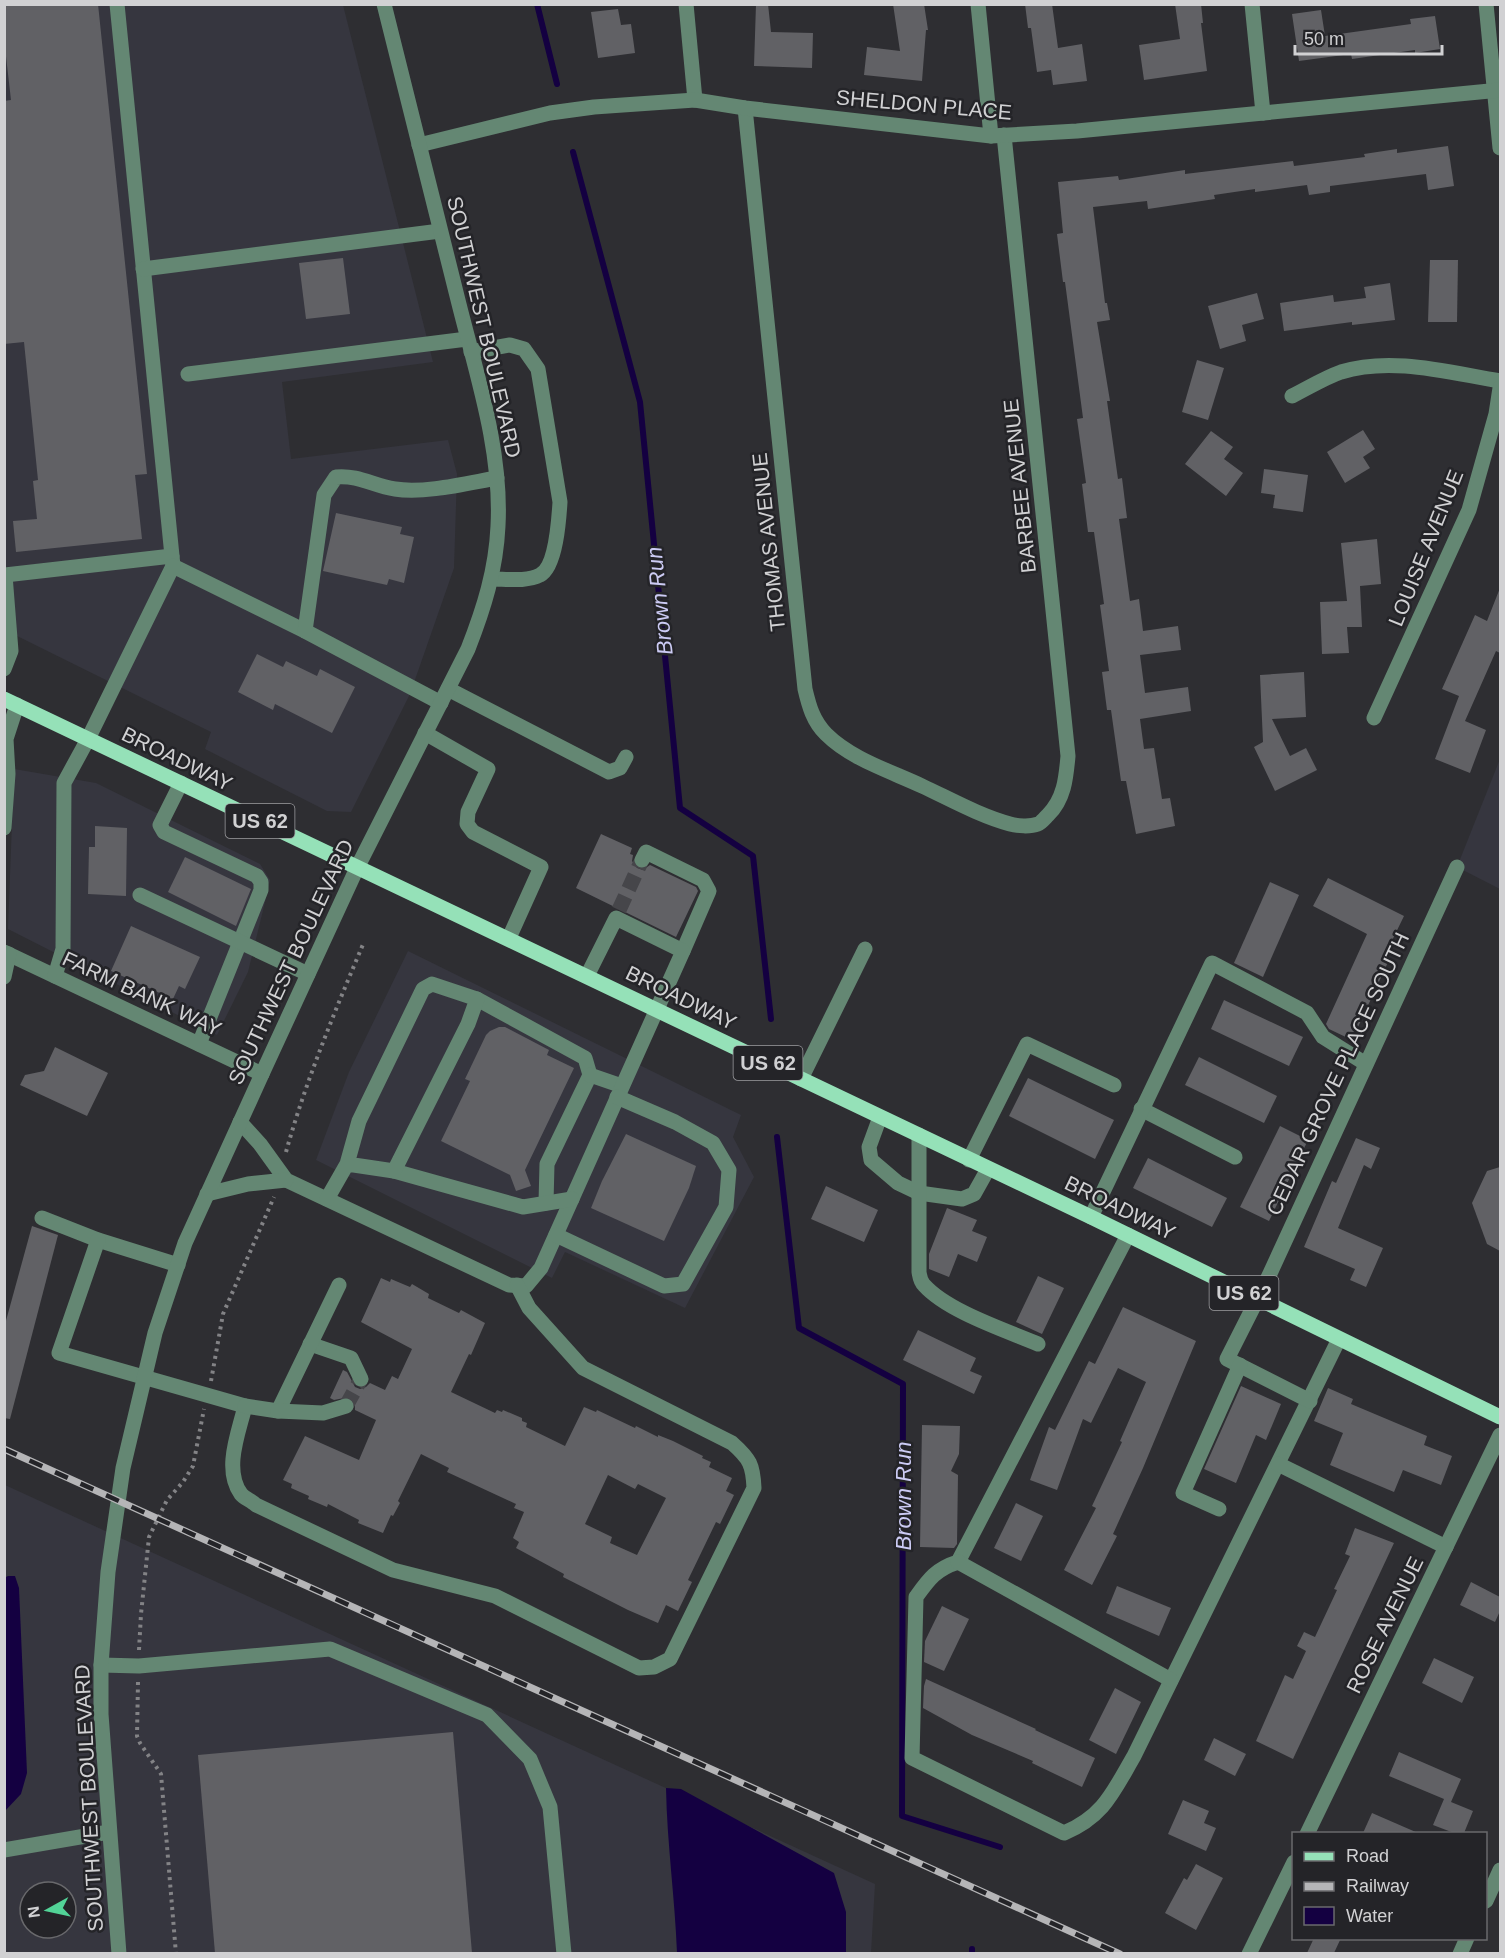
<svg xmlns="http://www.w3.org/2000/svg" width="1505" height="1958" font-family="Arial,sans-serif">
<rect width="100%" height="100%" fill="#2e2e32"/>
<!-- built -->
<g fill="#36363f" fill-rule="evenodd">
<polygon points="4,5 343,5 433,362 282,382 291,459 448,440 457,474 454,568 410,694 351,812 327,811 205,749 211,732 5,630"/>
<polygon points="1500,759 1500,889 1457,867"/>
<polygon points="14,769 96,783 260,864 270,880 267,894 248,972 217,1035 8,929"/>
<polygon points="408,951 741,1115 733,1137 754,1177 685,1308 565,1252 552,1278 316,1160 349,1072"/>
<path d="M5 1485 875 1884 871 1953 5 1954ZM30 1892H66V1928H30Z"/>
</g>
<!-- water -->
<g fill="#140041">
<polygon points="8,1576 15,1576 19,1588 27,1773 21,1794 5,1811 4,1578"/>
<path d="M666 1788 681 1789 834 1873 846 1912V1953H677C675 1898 667 1844 666 1788Z"/>
</g>
<g fill="none" stroke-linecap="round" stroke-linejoin="round">
<!-- stream -->
<g stroke="#140041" stroke-width="6">
<polyline points="537,4 557,84"/>
<polyline points="573,152 640,402 680,808 753,856 771,1019"/>
<polyline points="777,1137 799,1328 903,1384 902,1816 1000,1847"/>
<polyline points="972,1954 972,1949"/>
</g>
</g>
<!-- building -->
<g fill="#616165" fill-rule="evenodd">
<polygon points="4,4 98,4 147,474 135,475 142,539 16,552 13,521 37,519 33,481 38,480 24,342 4,344 4,101 11,100 4,39"/>
<polygon points="756,4 768,4 771,32 813,33 812,68 754,66"/>
<polygon points="893,4 924,4 928,30 926,30 922,81 864,75 867,47 900,51"/>
<polygon points="1025,4 1052,4 1058,48 1082,44 1087,81 1053,85 1051,70 1037,72 1031,28 1028,28"/>
<polygon points="1175,4 1201,4 1203,23 1201,23 1207,71 1144,80 1139,45 1180,39"/>
<polygon points="618,9 621,25 631,24 635,53 598,58 591,12"/>
<polygon points="1321,10 1325,36 1411,24 1410,19 1435,16 1440,49 1415,53 1415,50 1352,59 1351,54 1299,61 1292,14"/>
<polygon points="1448,146 1454,186 1428,190 1426,174 1330,186 1330,192 1309,195 1307,185 1255,192 1255,189 1214,195 1215,199 1148,209 1147,201 1093,207 1105,303 1107,303 1110,320 1097,322 1110,401 1107,401 1118,479 1122,478 1127,518 1119,519 1130,601 1139,599 1143,631 1178,626 1181,650 1140,655 1145,693 1188,687 1191,711 1140,719 1144,749 1154,748 1162,799 1170,798 1175,826 1136,834 1126,781 1121,781 1111,710 1107,710 1102,672 1109,671 1100,605 1104,604 1094,532 1088,532 1082,484 1086,483 1077,419 1083,418 1065,282 1063,282 1057,234 1063,233 1058,182 1118,176 1119,180 1185,170 1185,174 1293,161 1294,166 1365,157 1364,154 1397,149 1397,153"/>
<polygon points="343,258 350,314 306,319 299,263"/>
<polygon points="1430,260 1458,260 1457,322 1428,322"/>
<polygon points="1390,283 1395,320 1352,325 1352,322 1284,331 1280,303 1333,295 1334,302 1366,298 1364,287"/>
<polygon points="1257,293 1264,319 1242,325 1246,341 1220,349 1208,306"/>
<polygon points="1197,360 1224,368 1208,420 1182,412"/>
<polygon points="1363,430 1375,449 1363,457 1370,468 1345,483 1327,452"/>
<polygon points="1211,431 1233,447 1224,459 1243,473 1226,496 1185,464"/>
<polygon points="1264,469 1308,475 1303,512 1273,508 1275,495 1261,493"/>
<polygon points="336,513 402,527 400,534 414,537 404,583 389,579 387,585 323,571"/>
<polygon points="1377,539 1381,584 1360,586 1362,627 1347,627 1349,653 1322,654 1320,602 1347,601 1341,543"/>
<polygon points="1500,588 1500,653 1496,651 1465,721 1486,730 1470,773 1435,759 1459,696 1442,689 1475,615 1487,621"/>
<polygon points="257,654 283,667 286,661 317,676 320,669 355,687 332,733 275,704 273,710 238,692"/>
<polygon points="1304,672 1306,717 1272,719 1290,756 1306,748 1317,770 1275,791 1254,747 1263,742 1260,675"/>
<polygon points="95,826 127,828 126,896 88,894 89,847 95,847"/>
<polygon points="601,834 632,848 630,854 633,855 632,861 637,868 643,870 650,865 696,887 698,891 676,937 576,888"/>
<polygon points="185,857 251,889 236,926 168,892"/>
<polygon points="1328,878 1404,916 1384,957 1389,960 1352,1040 1329,1029 1326,1024 1367,934 1313,906"/>
<polygon points="1270,882 1299,895 1263,977 1234,963"/>
<polygon points="131,926 200,957 185,989 179,986 173,999 111,971"/>
<polygon points="1224,1000 1303,1037 1289,1066 1211,1029"/>
<polygon points="499,1027 505,1027 549,1050 547,1055 574,1068 525,1170 531,1186 516,1191 510,1175 441,1141 470,1081 465,1079 486,1035 490,1031"/>
<polygon points="55,1047 108,1073 87,1116 20,1085 25,1075 44,1071"/>
<polygon points="1199,1057 1277,1096 1264,1123 1185,1085"/>
<polygon points="1028,1078 1114,1120 1095,1159 1009,1116"/>
<polygon points="1280,1126 1308,1140 1269,1221 1240,1207"/>
<polygon points="626,1134 696,1166 689,1188 664,1241 591,1208 602,1181"/>
<polygon points="1356,1138 1380,1148 1371,1169 1364,1165 1338,1228 1383,1248 1366,1287 1350,1280 1355,1269 1304,1247 1332,1181 1336,1183"/>
<polygon points="1148,1158 1227,1198 1212,1227 1133,1188"/>
<polygon points="1500,1167 1500,1251 1487,1244 1472,1203 1487,1171"/>
<polygon points="826,1186 878,1210 864,1242 811,1219"/>
<polygon points="947,1208 977,1220 972,1231 987,1237 977,1262 958,1254 949,1277 929,1269 929,1254"/>
<polygon points="32,1226 58,1235 10,1419 4,1418 4,1328"/>
<polygon points="1038,1276 1064,1288 1042,1334 1016,1322"/>
<path d="M381 1278 390 1282 391 1279 410 1287 412 1284 429 1294 428 1298 459 1313 461 1310 485 1323 471 1355 469 1354 451 1392 495 1413 497 1410 502 1412 503 1410 522 1418V1421L527 1423 526 1427 565 1446 584 1407 596 1412 597 1410 635 1428 636 1426 658 1437V1435L673 1441 703 1456 702 1458 711 1462 709 1467 732 1478 726 1491 734 1495 720 1524 716 1522 688 1580 692 1582 678 1611 666 1605 658 1623 628 1610 563 1577 564 1574 516 1548 519 1542 513 1538 524 1512 514 1508 516 1504 447 1472 449 1468 421 1454 398 1501 400 1503 393 1516 391 1515 383 1533 358 1523 359 1520 328 1504 327 1507 308 1499 309 1496 291 1488 292 1484 283 1480 305 1436 359 1460 376 1420 355 1410V1403L349 1397 334 1400 330 1398 343 1370 347 1372 355 1387 360 1389 366 1387 370 1383 385 1390 392 1376 398 1379 412 1349 361 1322ZM608 1475 635 1489 638 1484 666 1498 637 1555 610 1543 612 1537 585 1524Z"/>
<polygon points="1123,1307 1196,1341 1143,1468 1113,1534 1117,1536 1092,1585 1064,1570 1096,1508 1092,1506 1122,1442 1120,1441 1146,1382 1118,1368 1091,1423 1083,1419 1057,1490 1030,1480 1049,1427 1055,1430 1089,1361 1095,1364"/>
<polygon points="918,1330 976,1358 970,1371 982,1376 974,1394 903,1360"/>
<polygon points="1241,1386 1281,1404 1266,1440 1256,1435 1236,1483 1204,1469"/>
<polygon points="1328,1388 1353,1399 1351,1404 1427,1436 1424,1445 1452,1456 1441,1485 1403,1470 1394,1492 1330,1465 1343,1433 1314,1421"/>
<polygon points="922,1425 960,1426 959,1454 951,1471 958,1475 957,1544 954,1548 920,1547"/>
<polygon points="1016,1503 1043,1516 1021,1561 994,1548"/>
<polygon points="1355,1528 1394,1543 1293,1759 1256,1741 1285,1675 1293,1679 1306,1651 1297,1646 1304,1632 1315,1637 1337,1590 1334,1589 1350,1556 1345,1554"/>
<polygon points="1471,1582 1500,1597 1500,1611 1495,1622 1460,1605"/>
<polygon points="1117,1586 1171,1608 1159,1636 1106,1613"/>
<polygon points="942,1606 969,1619 944,1671 924,1662 925,1641"/>
<polygon points="1434,1658 1474,1677 1462,1703 1422,1683"/>
<polygon points="926,1679 1036,1729 1035,1730 1095,1758 1082,1787 1032,1763 1033,1761 972,1735 923,1708 924,1686"/>
<polygon points="1115,1688 1141,1702 1116,1754 1089,1740"/>
<polygon points="453,1732 472,1953 215,1953 198,1755"/>
<polygon points="1214,1738 1246,1754 1235,1776 1204,1760"/>
<polygon points="1399,1752 1461,1779 1451,1802 1473,1811 1464,1833 1454,1833 1433,1825 1444,1799 1389,1776"/>
<polygon points="1183,1800 1209,1811 1204,1823 1216,1828 1206,1851 1168,1834"/>
<polygon points="1372,1813 1418,1833 1363,1833"/>
<polygon points="1196,1864 1223,1878 1196,1930 1165,1913 1184,1878 1187,1880"/>
<polygon points="1314,1938 1341,1938 1334,1953 1307,1953"/>
</g>
<g fill="none" stroke-linecap="round" stroke-linejoin="round">
<!-- minor-tunnel -->
<g stroke="#46464a" stroke-width="15" stroke-dasharray="15 8" stroke-linecap="butt">
<polyline points="619,910 642,860"/>
<polyline points="346,1406 361,1379"/>
</g>
<!-- path -->
<g stroke="#838386" stroke-width="4" stroke-dasharray="3 4.5" stroke-linecap="butt">
<path d="M286 1152C306 1080 335 1011 364 942"/>
<polyline points="211,1381 223,1314 274,1197"/>
<polyline points="139,1650 141,1614 149,1537 167,1500 183,1482 193,1466 204,1409"/>
<polyline points="138,1682 137,1736 140,1743 161,1774 176,1954"/>
</g>
<!-- minor -->
<g stroke="#648773" stroke-width="15">
<polyline points="117,4 173,566 305,631"/>
<polyline points="686,4 695,100"/>
<polyline points="978,4 991,136"/>
<polyline points="1252,4 1263,113"/>
<polyline points="1486,4 1500,148"/>
<path d="M745 108 805 689C809 706 813 721 826 734 851 759 890 771 922 786 950 799 980 816 1010 824 1017 826 1030 827 1038 824 1041 823 1045 818 1048 815 1064 799 1066 779 1068 756L1004 135"/>
<polyline points="419,145 550,113 594,107 695,100 745,108 991,136 1077,131 1500,90"/>
<polyline points="143,269 440,231"/>
<path d="M471 352 510 345 524 349 538 369 560 502C559 518 556 567 540 575 527 582 506 579 492 579"/>
<polyline points="188,374 467,339"/>
<path d="M1292 396C1308 388 1324 378 1341 372 1392 356 1450 373 1500 381"/>
<polyline points="4,669 11,651 5,575 172,556"/>
<polyline points="448,689 609,772 620,768 626,757"/>
<path d="M441 703 305 631 324 495 336 477C360 475 373 486 395 489 424 494 468 483 497 478"/>
<polyline points="1374,718 1469,510 1496,414 1500,388"/>
<polyline points="425,733 488,769 468,812 467,824 473,832 541,867 509,938"/>
<polyline points="181,783 160,825 164,832 257,876 261,882 261,890 199,1044"/>
<polyline points="4,828 8,774 6,739 17,705"/>
<polyline points="642,860 646,852 703,880 709,891 683,951"/>
<polyline points="140,895 308,974"/>
<polyline points="4,952 262,1074"/>
<polyline points="55,976 63,949 64,783 88,739 173,566"/>
<polyline points="4,977 9,954"/>
<polyline points="477,999 585,1058 590,1075 547,1164 546,1203"/>
<polyline points="590,1075 622,1086"/>
<polyline points="801,1079 865,949"/>
<polyline points="1141,1109 1235,1157"/>
<polyline points="880,1117 869,1147 871,1160 898,1183 919,1193 962,1199 974,1194 988,1169"/>
<polyline points="240,1122 260,1144 286,1180 509,1285 526,1286 541,1268 683,951 616,918 587,976"/>
<path d="M919 1135V1272C920 1277 920 1281 924 1285 947 1311 1005 1330 1038 1344"/>
<polyline points="969,1160 1027,1044 1114,1085"/>
<polyline points="394,1171 523,1207 572,1199"/>
<polyline points="207,1194 248,1184 286,1180"/>
<polyline points="327,1199 347,1164 359,1121 423,989 432,984 477,999 468,1024 394,1171 347,1164"/>
<polyline points="1091,1217 1212,963 1307,1013 1323,1037 1366,1064"/>
<polyline points="42,1218 98,1240 178,1265"/>
<polyline points="556,1235 664,1286 683,1284 726,1207 729,1170 713,1143 675,1122 617,1097"/>
<path d="M1128 1235 958 1562C936 1569 929 1579 916 1597L912 1758 1064 1833C1104 1816 1113 1792 1134 1756L1339 1339"/>
<path d="M98 1240 59 1353 245 1406C239 1432 223 1469 241 1494 244 1498 252 1501 256 1505L393 1570 495 1596 639 1668 654 1667 670 1659 754 1488C753 1465 750 1459 732 1443L583 1368 529 1308 517 1285"/>
<polyline points="310,1344 351,1358 361,1379"/>
<polyline points="1310,1401 1227,1359 1267,1280 1457,867"/>
<polyline points="245,1406 278,1411 339,1285"/>
<polyline points="278,1411 323,1413 346,1406"/>
<polyline points="1278,1464 1446,1547"/>
<polyline points="1219,1509 1183,1493 1240,1365"/>
<polyline points="958,1562 1171,1680"/>
<polyline points="101,1665 139,1666 330,1649 487,1715 530,1759 550,1807 564,1954"/>
<polyline points="1307,1834 1500,1435"/>
<polyline points="4,1850 109,1832"/>
<polyline points="1486,1901 1500,1870"/>
<path d="M119 1954 101 1714V1665L108 1572 123 1468 155 1333 185 1243 262 1074 357 868 468 649C484 608 496 570 498 526 502 451 477 376 459 304 434 204 409 104 384 4"/>
<polyline points="1249,1954 1294,1862"/>
<polyline points="1460,1954 1467,1938"/>
</g>
<!-- major -->
<polyline stroke="#95e1b8" stroke-width="15" points="4,699 1091,1217 1500,1417"/>
<!-- rail casing -->
<g stroke="#b5b5b7" stroke-width="7">
<polyline id="rail" points="4,1449 1120,1954"/>
</g>
<!-- rail -->
<use href="#rail" stroke="#242428" stroke-width="4.5" stroke-dasharray="14" stroke-linecap="butt"/>
</g>
<g text-anchor="middle" stroke-width="5" stroke-linejoin="round" paint-order="stroke">
<!-- shield labels -->
<g fill="#242428" stroke="#9d9da0" stroke-width="1.5">
<rect x="225.5" y="804" width="69" height="34" rx="4.5"/>
<rect x="733.5" y="1046" width="69" height="34" rx="4.5"/>
<rect x="1209.5" y="1276" width="69" height="34" rx="4.5"/>
</g>
<g font-size="20" font-weight="bold" fill="#d1d1d3">
<text x="260" y="828">US 62</text>
<text x="768" y="1070">US 62</text>
<text x="1244" y="1300">US 62</text>
</g>
<!-- street labels -->
<g font-size="21" fill="#d1d1d3" stroke="#242428">
<text transform="translate(924 105) rotate(5)" y="7">SHELDON PLACE</text>
<text transform="translate(484 327) rotate(77)" y="7">SOUTHWEST BOULEVARD</text>
<text transform="translate(1020 486) rotate(-96)" y="7">BARBEE AVENUE</text>
<text transform="translate(769 542) rotate(-96)" y="7">THOMAS AVENUE</text>
<text transform="translate(1426 548) rotate(-68)" y="7">LOUISE AVENUE</text>
<text transform="translate(177 759) rotate(26)" y="7">BROADWAY</text>
<text transform="translate(291 962) rotate(-65)" y="7">SOUTHWEST BOULEVARD</text>
<text transform="translate(142 994) rotate(25)" y="7">FARM BANK WAY</text>
<text transform="translate(681 998) rotate(26)" y="7">BROADWAY</text>
<text transform="translate(1338 1074) rotate(-65)" y="7">CEDAR GROVE PLACE SOUTH</text>
<text transform="translate(1120 1208) rotate(26)" y="7">BROADWAY</text>
<text transform="translate(1385 1625) rotate(-64)" y="7">ROSE AVENUE</text>
<text transform="translate(89 1798) rotate(-93)" y="7">SOUTHWEST BOULEVARD</text>
</g>
<!-- water labels -->
<g font-size="22" font-style="italic" fill="#cccbf4" stroke="#242428">
<text transform="translate(659 601) rotate(-96)" y="8">Brown Run</text>
<text transform="translate(903 1496) rotate(-90)" y="8">Brown Run</text>
</g>
</g>
<!-- border -->
<rect width="1505" height="1958" fill="none" stroke="#d1d1d3" stroke-width="12"/>
<!-- legend -->
<rect x="1292" y="1832" width="195" height="108" fill="#242428" stroke="#69696c" stroke-width="1.5"/>
<rect x="1304" y="1852" width="30" height="9" fill="#95e1b8" stroke="#69696c" stroke-width="1.5"/>
<text x="1346" y="1862" font-size="18" fill="#d1d1d3">Road</text>
<rect x="1304" y="1882" width="30" height="9" fill="#b5b5b7" stroke="#69696c" stroke-width="1.5"/>
<text x="1346" y="1892" font-size="18" fill="#d1d1d3">Railway</text>
<rect x="1304" y="1907" width="30" height="18" fill="#140041" stroke="#69696c" stroke-width="1.5"/>
<text x="1346" y="1922" font-size="18" fill="#d1d1d3">Water</text>
<!-- north arrow -->
<g transform="translate(48 1910) rotate(262)"><circle r="28" fill="#242428" stroke="#69696c" stroke-width="1.5"/>
<path d="M0-4.5L10 22L0 15L-10 22Z" fill="#52d397"/>
<text y="-9" font-size="16" font-weight="bold" text-anchor="middle" fill="#d1d1d3">N</text>
</g>
<!-- scale -->
<path d="M1295 45v9h147v-9" fill="none" stroke="#d1d1d3" stroke-width="3"/>
<text x="1304" y="45" font-size="18" fill="#d1d1d3" stroke="#242428" stroke-width="4.5" paint-order="stroke">50 m</text>
</svg>
